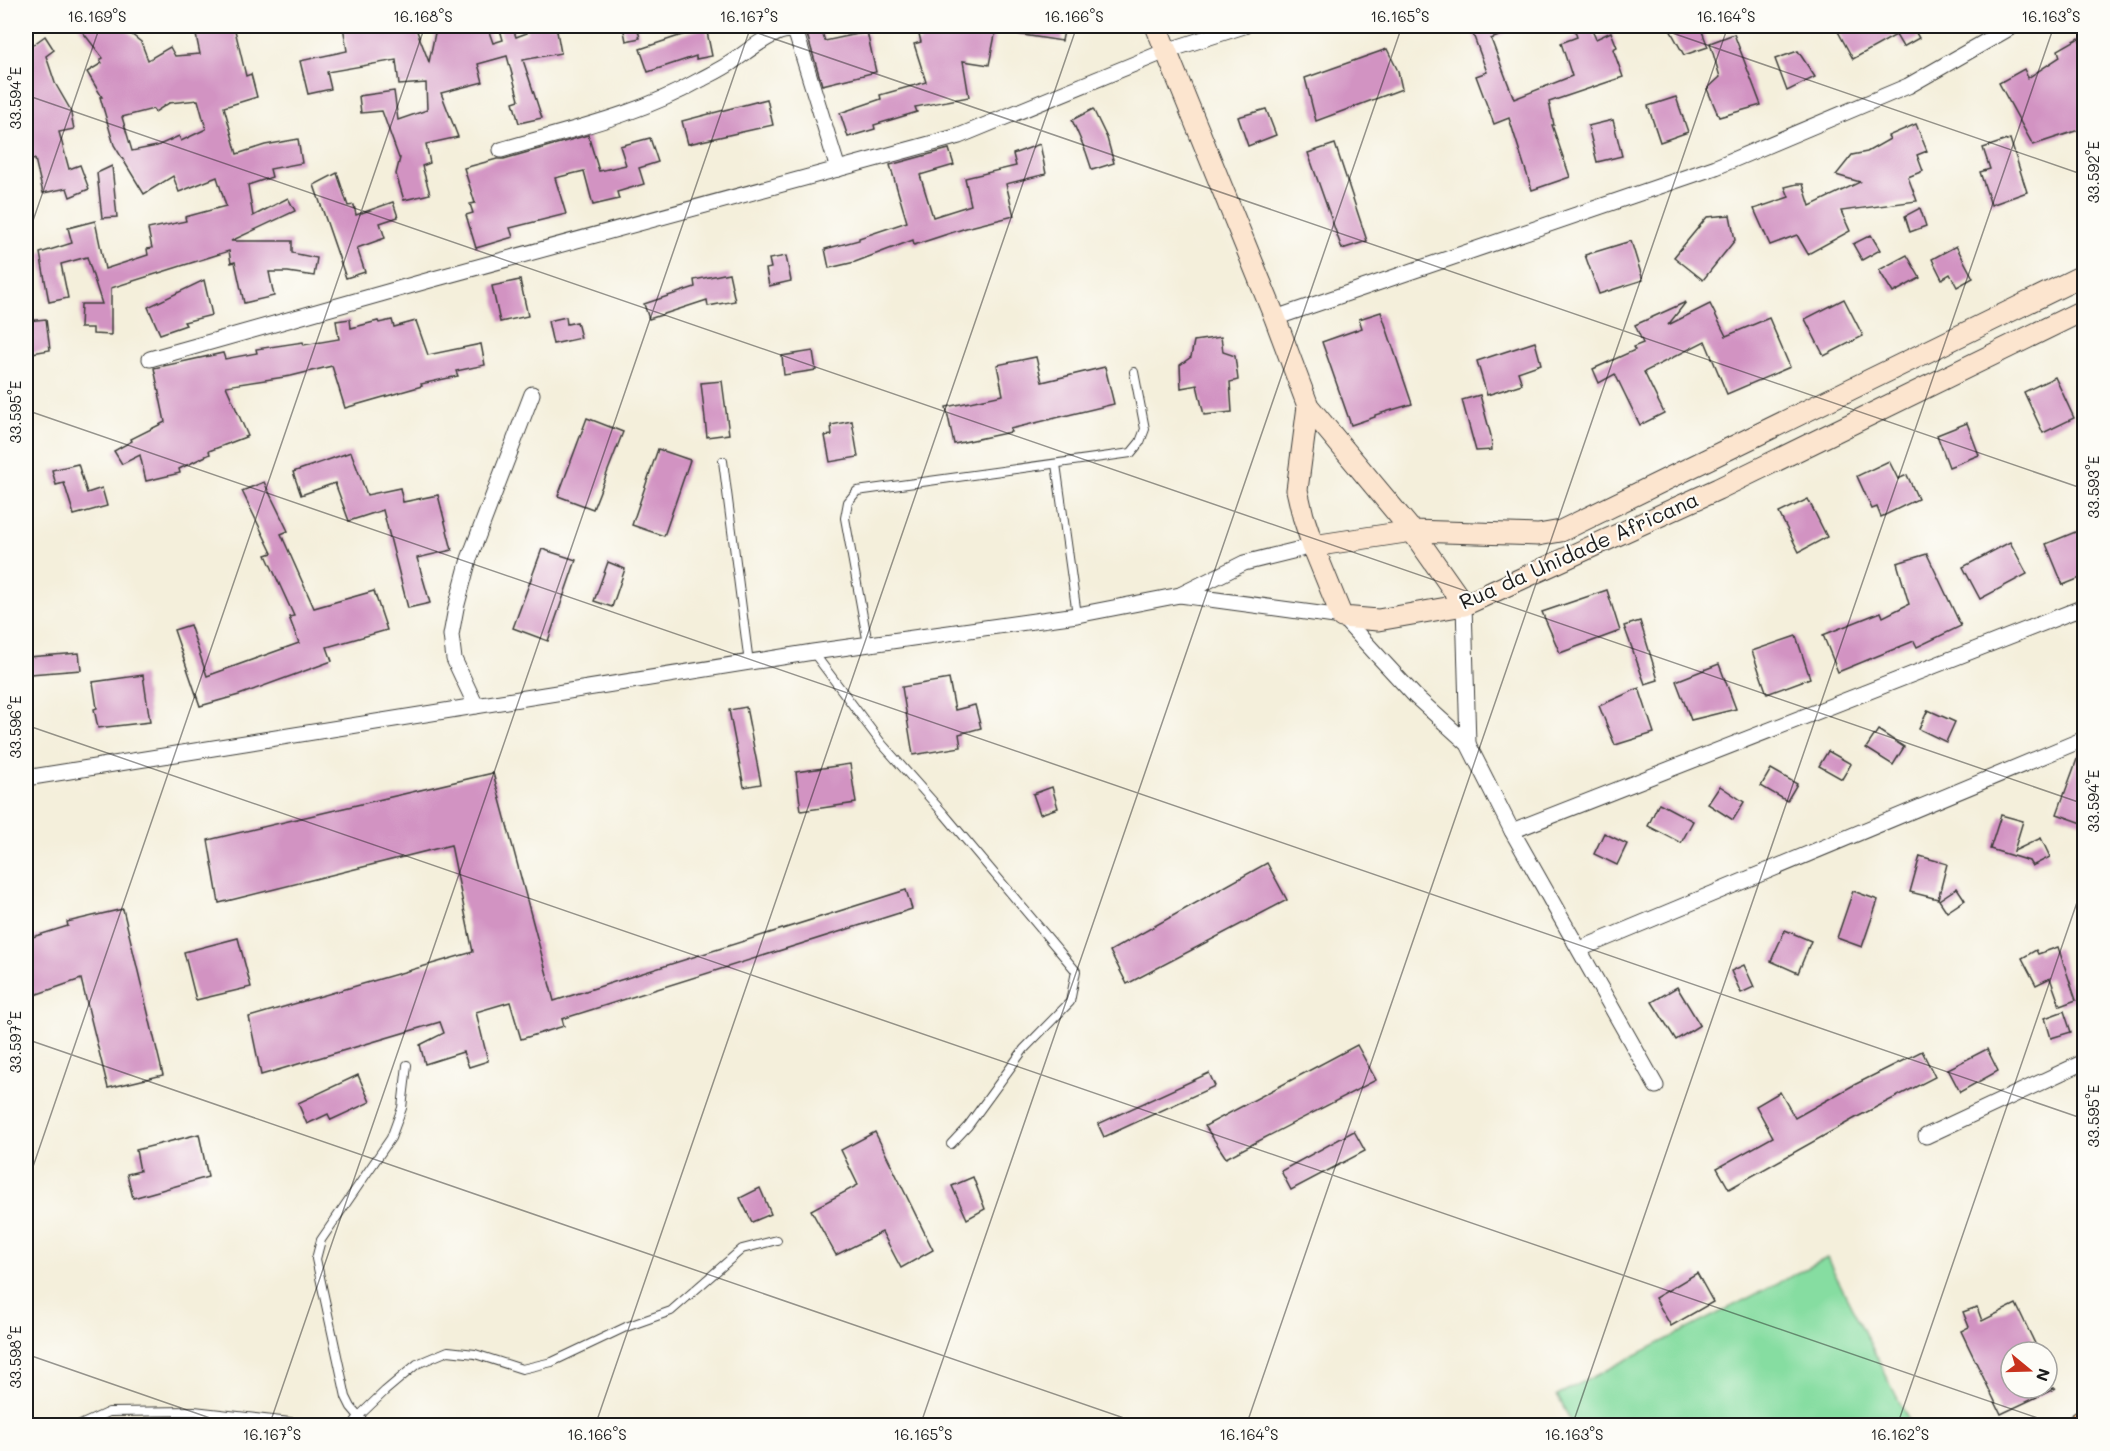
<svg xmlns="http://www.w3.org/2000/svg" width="2110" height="1451" font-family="Mali,sans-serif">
<rect width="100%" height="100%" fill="#fdfcf7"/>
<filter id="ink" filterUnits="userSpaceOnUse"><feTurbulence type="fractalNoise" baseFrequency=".0167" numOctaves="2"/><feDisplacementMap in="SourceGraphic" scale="12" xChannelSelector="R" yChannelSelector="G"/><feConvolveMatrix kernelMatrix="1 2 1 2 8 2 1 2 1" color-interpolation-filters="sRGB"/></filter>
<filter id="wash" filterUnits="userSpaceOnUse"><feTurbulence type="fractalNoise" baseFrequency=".008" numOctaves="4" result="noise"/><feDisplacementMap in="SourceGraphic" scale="24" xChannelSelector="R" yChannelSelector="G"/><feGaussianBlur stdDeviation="1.35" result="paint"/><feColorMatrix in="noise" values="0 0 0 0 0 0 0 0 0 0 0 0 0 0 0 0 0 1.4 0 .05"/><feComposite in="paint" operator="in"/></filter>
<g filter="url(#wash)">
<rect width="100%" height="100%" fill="#f4efdb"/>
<!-- green -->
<polygon fill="#86dda1" stroke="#517c5e" stroke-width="1.5" points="1827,1258 1911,1425 1573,1425 1557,1395"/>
<g id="blocks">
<!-- building -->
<g fill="#d293c2" fill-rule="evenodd">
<path d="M78 26H121L141 42 148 60 170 47 175 56 200 54 196 35 205 33 201 26H234L246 76 251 74 257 97 224 107 237 154 265 145 298 139 302 163 270 169 272 177 248 185 253 216 288 198 295 211 231 241H292V253L317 258 314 276 288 272H269L274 296 244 303 235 262 231 263 229 251 111 288V335L93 334V328H80L81 304H102L87 257 61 264 68 298 49 302 40 253 72 243 68 228 95 221 105 269 148 255 147 249 152 248 148 229 186 221 185 217 226 206 217 177 179 192 173 176 144 194 114 145 100 97H102L87 72 102 63 100 60 103 58ZM198 100 206 129 181 141 179 136 157 146 132 151 122 117 153 109 155 112 169 103Z"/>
<polygon points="343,26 415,26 429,62 436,28 457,33 454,26 487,26 493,43 503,40 499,26 512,26 516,37 527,33 525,26 556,26 561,53 523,60 542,118 519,123 513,102 519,100 507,56 478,64 483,82 441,93 458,137 426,144 430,163 422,166 430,194 404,200 396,174 400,158 399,158 382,111 361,113 359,96 394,91 398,120 427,110 426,83 399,85 396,60 327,72 331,89 308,94 300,61 347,51"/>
<polygon points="623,26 637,26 640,38 626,41"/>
<polygon points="917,26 971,26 996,30 989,65 963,61 969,97 915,107 917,112 874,125 875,129 848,137 840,113 881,99 880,95 926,82 914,44 921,42"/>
<polygon points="1017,26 1065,26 1062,41 1017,34"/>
<polygon points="1470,26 1524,26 1491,39 1514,99 1572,76 1561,43 1577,37 1573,26 1590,26 1596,39 1611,32 1617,47 1613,49 1623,77 1549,102 1554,125 1552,125 1570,177 1532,190 1509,118 1494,124 1476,76 1487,72"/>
<polygon points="1668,26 1700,26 1708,47 1684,55"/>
<polygon points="1835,26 1912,26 1919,38 1903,47 1896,35 1853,59"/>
<polygon points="706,27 712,56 696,59 696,56 648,72 640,49"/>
<polygon points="820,27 825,41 867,32 876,72 822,85 806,31"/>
<polygon points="1734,34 1761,105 1719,117 1707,89 1720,77 1710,43"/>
<polygon points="45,36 54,50 46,56 55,83 70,109 74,129 59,132 69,169 80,165 89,189 70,197 67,188 43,193 35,159 26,162 26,50"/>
<polygon points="2079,38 2081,43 2085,42 2085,128 2033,145 1999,83 2024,69 2028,78 2060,57 2058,50"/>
<polygon points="1387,49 1398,71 1402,89 1316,121 1305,78"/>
<polygon points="1798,51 1815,77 1787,91 1775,59"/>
<polygon points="1676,97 1688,132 1660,142 1648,106"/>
<polygon points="767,99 773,125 688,144 682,121"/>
<polygon points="1093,109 1107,138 1114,163 1092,170 1086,152 1072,120"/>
<polygon points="1266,109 1276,135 1248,146 1238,117"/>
<polygon points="1613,120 1622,156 1597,162 1588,126"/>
<polygon points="1916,124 1927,151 1917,155 1923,171 1908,177 1917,201 1841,211 1850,231 1808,254 1797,235 1770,245 1754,209 1789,197 1785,187 1797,184 1803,184 1810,206 1860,182 1836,175 1852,155 1867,152 1890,139 1888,136"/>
<polygon points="588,135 599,171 626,165 620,146 650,138 658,162 639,168 644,184 617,192 619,199 593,205 584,171 555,178 566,214 510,228 513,237 476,248 466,215 473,213 470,204 475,203 464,168 497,159 504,159"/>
<polygon points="2010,139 2027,192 1991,205 1980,172 1990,169 1983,148"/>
<polygon points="1040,144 1046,174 1006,184 1014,216 966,228 914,245 913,240 855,262 829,268 825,249 859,240 859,238 907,222 890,165 949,149 954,165 920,175 933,217 971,205 965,178 1016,166 1013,154"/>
<polygon points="1335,144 1367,241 1342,249 1308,153"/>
<polygon points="112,166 117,217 102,218 97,173"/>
<polygon points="337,173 348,206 354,205 356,215 393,202 398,217 380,223 385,238 357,248 365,272 346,278 314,185"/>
<polygon points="1920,208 1926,226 1910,232 1905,216"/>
<polygon points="1730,215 1735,240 1703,280 1674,257 1707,217"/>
<polygon points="1871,235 1880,250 1862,260 1853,244"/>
<polygon points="1631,241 1643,280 1599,294 1585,255"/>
<polygon points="1956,246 1973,278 1957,287 1950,274 1942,279 1932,259"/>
<polygon points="1907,255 1920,278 1893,293 1879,270"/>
<polygon points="786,256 791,281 769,286 766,269 771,268 769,259"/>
<polygon points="729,273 735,301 708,306 707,300 649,319 644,304 695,287 694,280"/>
<polygon points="204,280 212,315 184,322 186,325 160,334 148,307"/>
<polygon points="520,280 528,316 500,322 492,286"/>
<polygon points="1844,299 1863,336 1824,356 1805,319"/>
<polygon points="1686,302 1668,325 1710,304 1726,336 1769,318 1790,367 1727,394 1705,341 1644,372 1664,413 1640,425 1615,374 1599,383 1593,369 1635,350 1633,347 1643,343 1635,325"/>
<polygon points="1381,312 1412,404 1375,415 1375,417 1351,425 1322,342 1362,328 1359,319"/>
<polygon points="566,317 567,324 577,322 581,338 553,344 548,321"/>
<polygon points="46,319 50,350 26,354 26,338 29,338 27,321"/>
<polygon points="350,319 351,328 378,321 379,323 392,320 394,327 416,321 428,355 481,344 485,365 456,371 458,376 421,384 422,386 345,408 332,366 291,376 226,386 248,436 209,451 210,454 179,469 180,473 146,481 140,455 122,464 114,451 132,441 131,439 165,422 154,368 223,353 225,359 257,353 256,349 303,342 304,345 339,339 336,321"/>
<polygon points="1221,337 1223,352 1235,356 1238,380 1230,382 1232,412 1204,415 1197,385 1181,388 1180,365 1191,357 1194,341"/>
<polygon points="1535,342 1541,364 1518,372 1522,384 1487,395 1477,361"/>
<polygon points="813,351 816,370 784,375 782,356"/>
<polygon points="1036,357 1042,382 1105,367 1114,404 1010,429 1011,432 954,444 946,407 1003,395 997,365"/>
<polygon points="2055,377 2074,418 2043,433 2024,392"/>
<polygon points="722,381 729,434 707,437 701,383"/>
<polygon points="1480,395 1491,436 1492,450 1476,451 1462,400"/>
<polygon points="587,418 623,432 593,509 558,496"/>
<polygon points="852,421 858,457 830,462 825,436 832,435 831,425"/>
<polygon points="1967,423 1979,455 1949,467 1937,435"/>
<polygon points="658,449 690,460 664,536 632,525"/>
<polygon points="351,452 367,495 400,488 403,502 438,495 452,550 417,558 430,603 408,608 383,510 349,521 335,483 301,495 293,472"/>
<polygon points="1889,461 1898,479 1907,475 1918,499 1881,517 1877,507 1872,509 1857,476"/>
<polygon points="78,464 87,493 102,488 107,506 74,515 64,483 56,485 52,470"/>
<polygon points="264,482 288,531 281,534 314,608 374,591 387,630 327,647 332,661 239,695 200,706 174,630 190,625 207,676 299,643 289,617 294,616 266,555 272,553 242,491"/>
<polygon points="1808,499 1827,537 1799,552 1779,513"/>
<polygon points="2085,528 2085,576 2063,585 2046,544"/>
<polygon points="2010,542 2027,574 1980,599 1963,567"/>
<polygon points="542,549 576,560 548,641 513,628"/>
<polygon points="1927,554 1961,626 1917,647 1914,641 1838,672 1823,635 1881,612 1883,617 1909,604 1897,563"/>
<polygon points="608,562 625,569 612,607 594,601"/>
<polygon points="1607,590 1620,631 1560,653 1542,612"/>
<polygon points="1640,621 1658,680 1645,684 1624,626"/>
<polygon points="1796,636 1810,678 1767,694 1752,651"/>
<polygon points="79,653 81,670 30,674 28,657"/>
<polygon points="1719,664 1736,709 1691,720 1676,681"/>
<polygon points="143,675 150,722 98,728 94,709 97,708 93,682"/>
<polygon points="949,679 955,710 975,705 981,728 959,734 961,747 913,755 902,687"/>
<polygon points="1639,688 1654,733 1615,745 1599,706"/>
<polygon points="746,707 761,784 744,787 729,710"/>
<polygon points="1928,710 1955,722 1946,742 1919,729"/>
<polygon points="1878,730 1904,747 1893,765 1866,748"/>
<polygon points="2085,749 2085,824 2057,814 2080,751"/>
<polygon points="1828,751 1851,764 1842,779 1819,766"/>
<polygon points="850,764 856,803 801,811 796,772"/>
<polygon points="1771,769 1797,784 1787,801 1761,786"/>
<polygon points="493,773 554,1001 906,890 912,909 562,1019 564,1026 521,1039 510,1002 476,1012 488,1061 469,1067 463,1052 425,1064 420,1045 444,1033 440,1022 261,1075 249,1017 473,952 451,845 219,903 208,840"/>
<polygon points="1720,786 1744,802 1733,820 1708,804"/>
<polygon points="1052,787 1058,808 1040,814 1033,794"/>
<polygon points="1659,803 1693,821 1681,843 1648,826"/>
<polygon points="2001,815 2023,821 2014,851 2041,838 2050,857 2032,866 2029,861 1990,849"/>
<polygon points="1604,833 1627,844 1617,865 1594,854"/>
<polygon points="1920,856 1947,864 1938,899 1910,892"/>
<polygon points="1267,863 1287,900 1127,984 1110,951"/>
<polygon points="1957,888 1965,900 1947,912 1939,900"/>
<polygon points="1853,891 1878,900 1862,947 1837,938"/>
<polygon points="123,909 163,1075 108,1088 81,979 26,998 26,939 68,926 67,922"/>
<polygon points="1785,930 1811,941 1798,973 1771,961"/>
<polygon points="238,938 251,987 196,1000 184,952"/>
<polygon points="2058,947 2076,1000 2060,1006 2050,978 2036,985 2022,958 2036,950 2038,954"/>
<polygon points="1744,965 1754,987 1741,993 1731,971"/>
<polygon points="1677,987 1700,1025 1676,1040 1652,1002"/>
<polygon points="2064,1011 2071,1032 2051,1038 2045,1018"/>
<polygon points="1357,1045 1376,1080 1226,1158 1205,1126"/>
<polygon points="1987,1049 1998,1071 1960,1092 1948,1069"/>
<polygon points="1922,1051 1935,1077 1859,1116 1729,1189 1717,1168 1773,1137 1756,1106 1780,1092 1795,1118 1852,1086"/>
<polygon points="1209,1073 1215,1086 1104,1137 1098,1124"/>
<polygon points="358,1075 370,1102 331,1120 328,1114 307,1124 298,1103"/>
<polygon points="1354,1131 1365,1151 1291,1190 1281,1171"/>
<polygon points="875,1132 933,1250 901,1268 882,1232 836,1255 811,1210 858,1185 841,1150"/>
<polygon points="199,1134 208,1177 133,1198 127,1174 140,1171 136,1150"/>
<polygon points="973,1177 985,1209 967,1219 952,1186"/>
<polygon points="760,1188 771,1214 752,1222 740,1198"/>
<polygon points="1697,1273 1713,1302 1671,1326 1655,1298"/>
<polygon points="2016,1304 2039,1352 2011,1352 2011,1388 2056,1388 2001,1414 1961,1331 1969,1327 1963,1312 1977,1307 1982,1321"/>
</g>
</g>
</g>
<g filter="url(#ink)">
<use href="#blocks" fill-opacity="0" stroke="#3c3c39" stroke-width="1.5"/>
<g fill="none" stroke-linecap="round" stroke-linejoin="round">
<!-- lane casing -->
<g stroke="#3c3c39" stroke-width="10">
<g id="lane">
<polyline points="723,461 749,663"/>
<polyline points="1056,464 1077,615"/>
<polyline points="868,644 845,518 848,502 857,491 1131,453 1140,442 1145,429 1134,372"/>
<polyline points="813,652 882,744 945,815 1076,971 1070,1002 1024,1049 968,1126 951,1144"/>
<polyline points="78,1426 109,1412 194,1411 325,1426"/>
<polyline points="352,1426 359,1416 385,1391 417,1364 448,1351 475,1354 522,1369 552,1362 626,1327 671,1311 742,1249 777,1240"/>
<polyline points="367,1426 351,1407 346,1397 316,1259 321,1240 391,1138 402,1108 407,1065"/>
</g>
</g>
<!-- street casing -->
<g stroke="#3c3c39" stroke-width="17">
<g id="street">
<path d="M501 150C569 130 639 115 700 80 711 74 722 69 732 62 746 53 781 22 796 33L838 169"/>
<polyline points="1275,318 1716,167 1908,86 2013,26"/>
<polyline points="150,359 430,280 959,136 1166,51 1244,26"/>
<polyline points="1180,595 1342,617 1415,696 1468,744 1512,831 1656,1086"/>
<polyline points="1464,605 1468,744"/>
<polyline points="476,706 454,659 451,635 456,608 469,559 532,394"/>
<polyline points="26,778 813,652 1077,615 1180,595 1244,563 1313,546"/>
<polyline points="1512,831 2084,607"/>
<polyline points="1580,949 2084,739"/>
<polyline points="1926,1136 2084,1062"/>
</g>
</g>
<!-- secondary casing -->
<g stroke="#3c3c39" stroke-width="23">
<g id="secondary">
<polyline points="1156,26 1275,318 1308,406 1412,531 1464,605"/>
<polyline points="1308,406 1297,490 1303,516 1313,546 1342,617 1378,620 1464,605 1718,489 2084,310"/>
<polyline points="1313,546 1412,531 1538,535 1561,531 2084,275"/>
</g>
</g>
<!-- primary casing -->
<g stroke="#3c3c39" stroke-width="26">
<polyline id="primary" points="2077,1426 2084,1421"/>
</g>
<!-- lane -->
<use href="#lane" stroke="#fff" stroke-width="8"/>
<!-- street -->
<use href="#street" stroke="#fff" stroke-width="15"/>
<!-- secondary -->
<use href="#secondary" stroke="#fce5cf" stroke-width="21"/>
<!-- primary -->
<use href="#primary" stroke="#f7be87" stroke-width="24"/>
</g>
</g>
<!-- ticks -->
<path fill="none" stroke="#1c1c1c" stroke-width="1.5" stroke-opacity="0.45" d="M737 26 2084 489M1652 26 2084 175M26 95 2084 804M26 241 100 26M26 410 2084 1119M26 725 2061 1426M26 1039 1147 1426M26 1187 425 26M26 1354 233 1426M269 1426 751 26M595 1426 1077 26M920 1426 1402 26M1246 1426 1728 26M1572 1426 2054 26M1897 1426 2084 882"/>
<g text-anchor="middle" stroke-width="4.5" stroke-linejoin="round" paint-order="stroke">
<!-- street labels -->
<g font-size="21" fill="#1c1c1c" stroke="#fdfcf7">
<text transform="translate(1579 551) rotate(-24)" y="7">Rua da Unidade Africana</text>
</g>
</g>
<!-- margin -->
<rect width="2110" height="1451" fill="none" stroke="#fdfcf7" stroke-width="66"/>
<!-- north arrow -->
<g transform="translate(2029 1370) rotate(109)"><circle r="28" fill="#fdfcf7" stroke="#a3a29f" stroke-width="1.5"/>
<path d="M0-4.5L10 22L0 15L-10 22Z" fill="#c8321e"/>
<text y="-9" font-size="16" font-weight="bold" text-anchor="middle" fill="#1c1c1c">N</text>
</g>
<rect x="33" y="33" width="2044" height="1385" fill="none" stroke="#1c1c1c" stroke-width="2"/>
<g font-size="15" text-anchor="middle" fill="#1c1c1c">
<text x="97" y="22">16.169°S</text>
<text x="423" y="22">16.168°S</text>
<text x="749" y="22">16.167°S</text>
<text x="1074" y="22">16.166°S</text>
<text x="1400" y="22">16.165°S</text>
<text x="1726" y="22">16.164°S</text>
<text x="2051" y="22">16.163°S</text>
<text transform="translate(16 98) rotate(-90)" y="5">33.594°E</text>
<text transform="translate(2094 172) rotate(-90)" y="5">33.592°E</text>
<text transform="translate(16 412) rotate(-90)" y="5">33.595°E</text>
<text transform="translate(2094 487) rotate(-90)" y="5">33.593°E</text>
<text transform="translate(16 727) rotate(-90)" y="5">33.596°E</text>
<text transform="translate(2094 801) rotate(-90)" y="5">33.594°E</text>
<text transform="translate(16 1042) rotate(-90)" y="5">33.597°E</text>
<text transform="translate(2094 1116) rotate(-90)" y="5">33.595°E</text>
<text transform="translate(16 1357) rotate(-90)" y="5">33.598°E</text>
<text x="272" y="1440">16.167°S</text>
<text x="597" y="1440">16.166°S</text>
<text x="923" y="1440">16.165°S</text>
<text x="1249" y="1440">16.164°S</text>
<text x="1574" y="1440">16.163°S</text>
<text x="1900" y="1440">16.162°S</text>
</g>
</svg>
